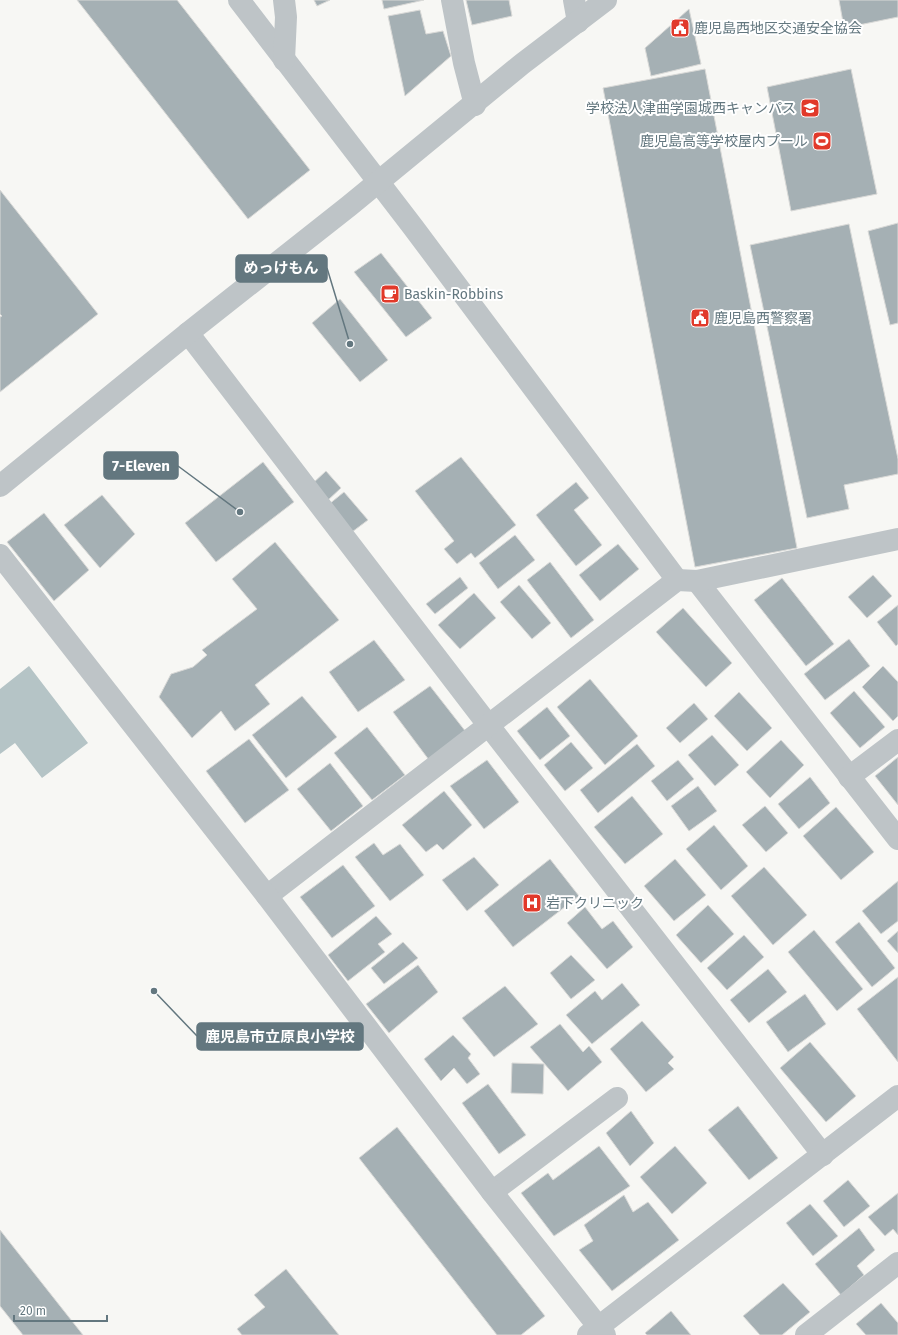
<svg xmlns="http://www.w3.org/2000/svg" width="898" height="1335" font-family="'Fira Sans','Noto Sans JP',sans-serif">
<rect width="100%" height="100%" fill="#f7f7f4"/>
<!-- water -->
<polygon fill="#b5c4c6" points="29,666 88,743 42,778 15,743 0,754 0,689"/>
<!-- building -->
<g fill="#a5b0b4" stroke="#d9d9d7">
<polygon points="77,0 177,0 310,170 248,219"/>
<polygon points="314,0 330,0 317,6"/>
<polygon points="382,0 424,0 384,9"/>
<polygon points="466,0 509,0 512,16 472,25"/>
<polygon points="839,0 898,0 898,17 844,28"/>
<polygon points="689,9 701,64 651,76 645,48"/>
<polygon points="420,10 426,34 443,31 451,56 405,96 388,16"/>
<polygon points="705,69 797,548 695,567 603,88"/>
<polygon points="851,69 877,194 791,211 767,87"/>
<polygon points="0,190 98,314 0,392 0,317 2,316 0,314"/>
<polygon points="898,223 898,323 890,325 868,231"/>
<polygon points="849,224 898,459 898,474 844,485 849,509 807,518 750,245"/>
<polygon points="381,253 432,318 406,337 354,272"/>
<polygon points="340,299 388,360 360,382 312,323"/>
<polygon points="461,457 516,525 475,558 471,553 457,564 444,549 454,541 415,491"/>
<polygon points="263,462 294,502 216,562 185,523"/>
<polygon points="326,471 341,488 327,501 312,484"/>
<polygon points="576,482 589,498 574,510 602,545 576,566 536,515"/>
<polygon points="344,492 368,520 352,532 328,505"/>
<polygon points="102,495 135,534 100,568 64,525"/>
<polygon points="44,513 89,570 54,601 7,542"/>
<polygon points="515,535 535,560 498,589 479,563"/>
<polygon points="275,542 339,620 255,685 270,704 235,731 221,711 192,738 159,697 171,674 193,667 207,655 202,650 257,609 232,579"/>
<polygon points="618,544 639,569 600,601 579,575"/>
<polygon points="550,562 594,620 571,638 527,580"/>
<polygon points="873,575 892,596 867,618 848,597"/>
<polygon points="460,577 468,588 435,614 426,604"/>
<polygon points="782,578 834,644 806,666 754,600"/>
<polygon points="519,585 551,623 532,639 500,602"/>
<polygon points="474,593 496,618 460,649 438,625"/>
<polygon points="898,605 898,644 896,646 877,622"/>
<polygon points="683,608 732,663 706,687 656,632"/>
<polygon points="849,639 870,666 825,700 804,674"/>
<polygon points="374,640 405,680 358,712 329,672"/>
<polygon points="883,666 898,682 898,716 893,721 862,687"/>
<polygon points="590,679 638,736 605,765 557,707"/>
<polygon points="430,686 466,732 429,760 393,712"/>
<polygon points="854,691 885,727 860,748 830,713"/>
<polygon points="739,692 772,728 747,751 714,716"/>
<polygon points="302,696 337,737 286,778 252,735"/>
<polygon points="694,703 708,719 680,743 666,728"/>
<polygon points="547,707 570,736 540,760 517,731"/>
<polygon points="367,727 405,775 372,800 334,753"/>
<polygon points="712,735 739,765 715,786 688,755"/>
<polygon points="249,739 289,790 245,823 206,771"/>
<polygon points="781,740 804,765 770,798 746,772"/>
<polygon points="571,742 593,768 565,791 544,765"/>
<polygon points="637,744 655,766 598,813 580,790"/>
<polygon points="898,757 898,805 875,776"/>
<polygon points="487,760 519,802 484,829 450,786"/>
<polygon points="678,760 694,779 667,801 651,781"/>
<polygon points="330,763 363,806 331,831 297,789"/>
<polygon points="810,777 830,803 799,829 778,804"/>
<polygon points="698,786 717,811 689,831 671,806"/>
<polygon points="444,791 472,825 443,850 437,844 426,852 402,825"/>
<polygon points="632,796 663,834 625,864 594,827"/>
<polygon points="765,806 788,833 766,852 742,825"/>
<polygon points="836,807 874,852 841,880 803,836"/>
<polygon points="714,825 748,866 721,890 686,849"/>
<polygon points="374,843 383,855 400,844 424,875 390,901 355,857"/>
<polygon points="474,857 499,885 467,911 442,880"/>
<polygon points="550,859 579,896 513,947 484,911"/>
<polygon points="675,859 706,895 674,921 644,886"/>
<polygon points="343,865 375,906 332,938 300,897"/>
<polygon points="764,867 807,915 773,945 731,896"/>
<polygon points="898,881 898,921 881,934 862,911"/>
<polygon points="708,905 734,934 701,963 676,935"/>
<polygon points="585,907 602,929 613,921 633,947 607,969 567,923"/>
<polygon points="376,916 392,934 378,944 385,952 348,981 328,955"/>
<polygon points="859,922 895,968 872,987 835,942"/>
<polygon points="814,930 863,989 837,1011 788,952"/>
<polygon points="898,931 898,953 887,941"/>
<polygon points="744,935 764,957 727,990 707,968"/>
<polygon points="403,942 418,958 384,984 371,968"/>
<polygon points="571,955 595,980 571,999 550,973"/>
<polygon points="418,965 438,992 389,1033 366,1004"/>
<polygon points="768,969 787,992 749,1023 730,1000"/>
<polygon points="898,977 898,1062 857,1009"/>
<polygon points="622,983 640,1005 592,1044 566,1015 595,991 602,1000"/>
<polygon points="505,986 538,1024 494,1057 462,1018"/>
<polygon points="805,994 826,1024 788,1052 766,1022"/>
<polygon points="642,1021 674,1057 668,1063 674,1069 646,1092 610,1049"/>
<polygon points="560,1024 583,1052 589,1046 602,1062 568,1091 530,1047"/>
<polygon points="453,1035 471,1054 468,1058 480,1074 467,1084 454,1068 441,1081 424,1059"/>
<polygon points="810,1042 856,1096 826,1122 780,1068"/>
<polygon points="512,1063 544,1064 543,1094 511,1093"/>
<polygon points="488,1084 526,1135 499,1154 462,1103"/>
<polygon points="738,1106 778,1158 749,1180 708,1130"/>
<polygon points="631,1111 654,1143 630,1166 606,1133"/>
<polygon points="397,1127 545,1316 521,1335 497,1335 359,1158"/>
<polygon points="599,1146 630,1186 554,1236 521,1193 548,1173 553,1180"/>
<polygon points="675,1146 707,1183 672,1214 640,1177"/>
<polygon points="848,1180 870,1206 844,1227 823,1201"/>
<polygon points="898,1193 898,1235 893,1229 885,1236 868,1217"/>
<polygon points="624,1195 633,1212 648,1202 679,1240 612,1291 579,1250 593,1241 584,1225"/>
<polygon points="810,1204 838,1236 813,1256 786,1223"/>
<polygon points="859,1228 875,1250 857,1266 864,1275 841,1295 815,1264"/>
<polygon points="0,1230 83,1335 23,1335 0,1306"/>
<polygon points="286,1269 339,1335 242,1335 237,1329 265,1307 254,1295"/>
<polygon points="783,1283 810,1312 782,1335 760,1335 743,1316"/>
<polygon points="881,1303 898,1323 898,1335 866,1335 856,1324"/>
<polygon points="671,1311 691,1335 647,1335 645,1333"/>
</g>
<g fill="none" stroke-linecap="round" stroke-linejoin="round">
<!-- minor -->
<g stroke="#bec4c7" stroke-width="22">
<polyline points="239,0 413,227 677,580"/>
<polyline points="284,0 286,17 284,60"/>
<polyline points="452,0 464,63 475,105"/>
<polyline points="574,0 578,22"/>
<polyline points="188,333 489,726 823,1155"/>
<polyline points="697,581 898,839"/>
<polyline points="849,777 898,740"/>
<polyline points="267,896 677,580 697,581 898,539"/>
<polyline points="492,1192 617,1098"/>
<polyline points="588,1335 898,1096"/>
<polyline points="806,1335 898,1263"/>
</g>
<!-- tertiary -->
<g stroke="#bec4c7" stroke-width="22">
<polyline points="0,486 188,333 349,206 522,64 606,0"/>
<polyline points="0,555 267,896 492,1192 605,1335"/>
</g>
</g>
<!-- icons -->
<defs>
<g id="civic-square" transform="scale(1)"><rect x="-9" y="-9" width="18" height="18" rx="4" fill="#e1392a" stroke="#fff"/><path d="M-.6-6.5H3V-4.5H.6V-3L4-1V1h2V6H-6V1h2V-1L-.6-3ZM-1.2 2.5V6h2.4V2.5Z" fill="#fff"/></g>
<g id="school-square" transform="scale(1)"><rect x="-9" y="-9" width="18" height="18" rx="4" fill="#e1392a" stroke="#fff"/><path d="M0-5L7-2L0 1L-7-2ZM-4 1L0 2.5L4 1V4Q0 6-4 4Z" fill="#fff"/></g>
<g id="stadium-square" transform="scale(1)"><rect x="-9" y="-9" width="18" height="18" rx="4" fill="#e1392a" stroke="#fff"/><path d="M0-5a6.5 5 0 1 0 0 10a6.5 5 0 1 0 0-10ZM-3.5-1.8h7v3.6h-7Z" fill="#fff"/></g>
<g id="cafe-square" transform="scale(1)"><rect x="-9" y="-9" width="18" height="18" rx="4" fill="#e1392a" stroke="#fff"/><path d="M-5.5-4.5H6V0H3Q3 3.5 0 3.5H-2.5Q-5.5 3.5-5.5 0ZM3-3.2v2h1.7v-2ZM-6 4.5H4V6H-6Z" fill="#fff"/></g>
<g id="hospital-square" transform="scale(1)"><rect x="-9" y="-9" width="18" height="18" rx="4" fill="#e1392a" stroke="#fff"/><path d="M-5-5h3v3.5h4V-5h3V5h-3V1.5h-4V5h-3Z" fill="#fff"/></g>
</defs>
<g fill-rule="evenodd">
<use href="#civic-square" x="680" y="28"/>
<use href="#school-square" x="810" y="108"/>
<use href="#stadium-square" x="822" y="141"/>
<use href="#cafe-square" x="390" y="294"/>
<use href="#civic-square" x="700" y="318"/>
<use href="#hospital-square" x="532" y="903"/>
</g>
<g text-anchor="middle" stroke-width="4" stroke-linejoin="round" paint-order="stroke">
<!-- poi labels -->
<g font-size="14" fill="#63777f" stroke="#fff" text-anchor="start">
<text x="694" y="33">鹿児島西地区交通安全協会</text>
<text x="796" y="113" text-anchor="end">学校法人津曲学園城西キャンパス</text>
<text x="808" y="146" text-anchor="end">鹿児島高等学校屋内プール</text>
<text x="404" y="299">Baskin-Robbins</text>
<text x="714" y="323">鹿児島西警察署</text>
<text x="546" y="908">岩下クリニック</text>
</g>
</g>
<!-- callouts -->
<path fill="none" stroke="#63777f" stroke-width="1.5" d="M350 344L327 268M240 512L178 466M154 991L197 1036"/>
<g fill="#63777f" stroke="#fff" stroke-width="1.5">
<circle cx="350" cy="344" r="4"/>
<circle cx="240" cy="512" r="4"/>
<circle cx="154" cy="991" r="4"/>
</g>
<g fill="#63777f" stroke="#63777f" stroke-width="1.5">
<rect x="236" y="255" width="91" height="27" rx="4"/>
<rect x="104" y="452" width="74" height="27" rx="4"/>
<rect x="197" y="1023" width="166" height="27" rx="4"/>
</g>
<g font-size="15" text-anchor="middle" font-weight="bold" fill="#fff">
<text x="281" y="273">めっけもん</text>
<text x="141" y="471">7-Eleven</text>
<text x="280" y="1042">鹿児島市立原良小学校</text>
</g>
<!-- scale -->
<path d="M14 1315v6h93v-6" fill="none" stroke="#63777f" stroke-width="2"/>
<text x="20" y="1315" font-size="12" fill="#63777f" stroke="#ffffff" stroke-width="3" paint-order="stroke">20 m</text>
</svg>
